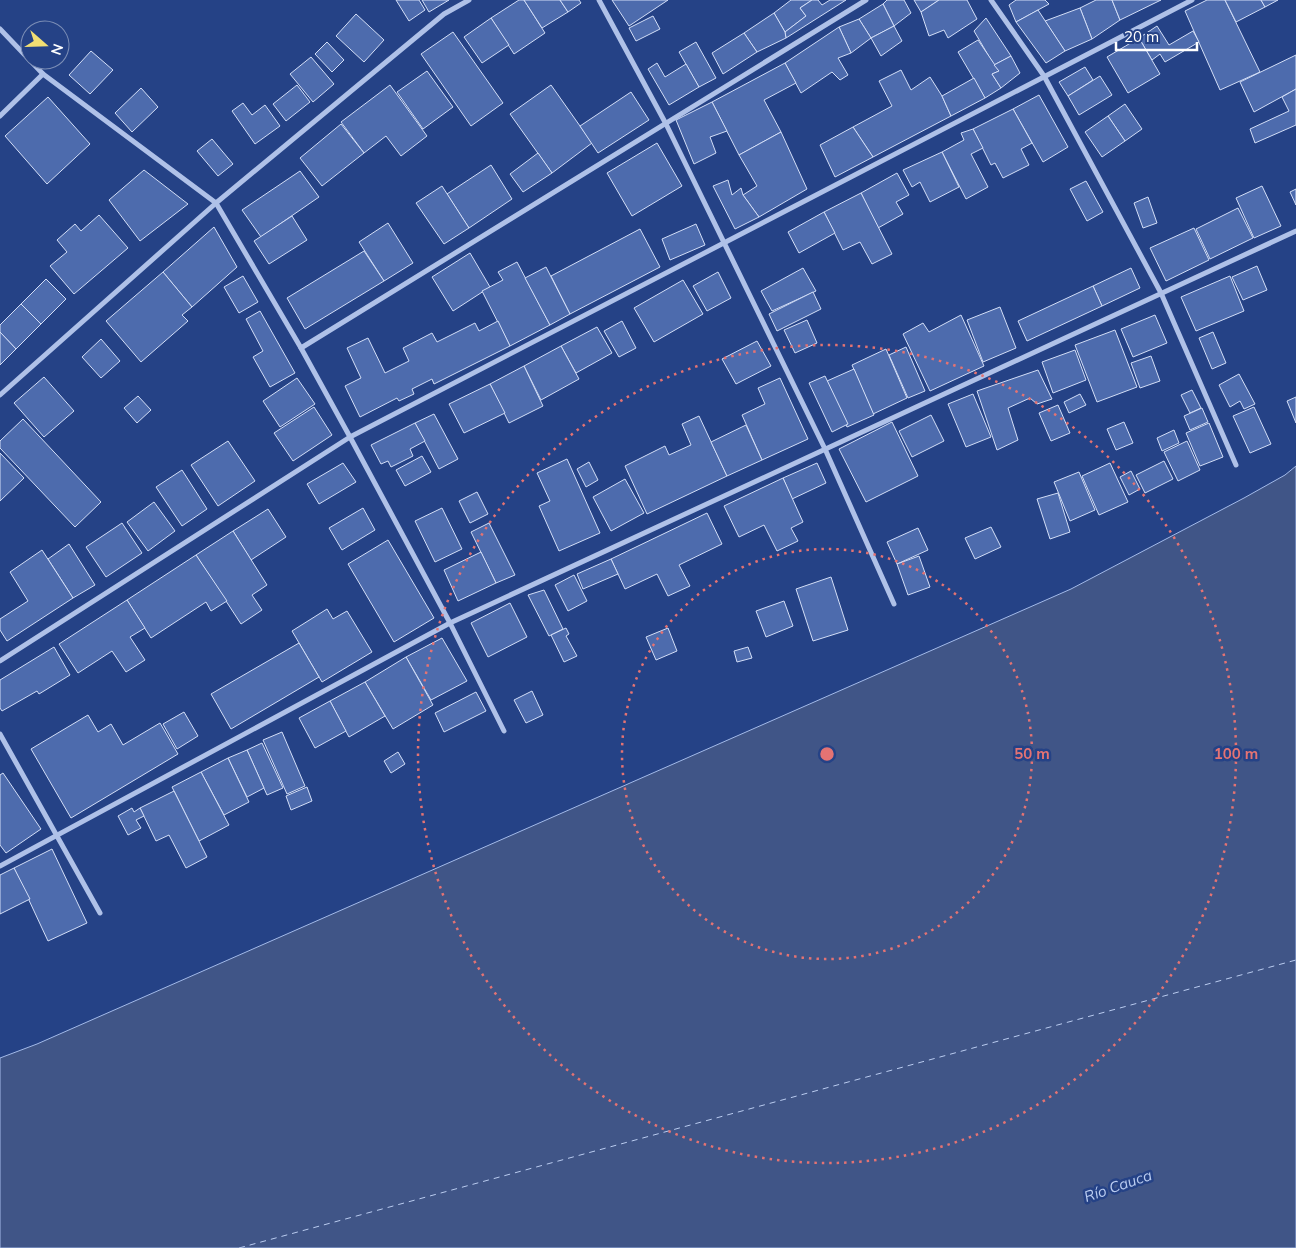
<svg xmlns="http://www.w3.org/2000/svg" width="1296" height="1248" font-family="Mulish,sans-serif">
<rect width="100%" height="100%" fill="#254286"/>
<!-- water -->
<polygon fill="#405587" stroke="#a3bae9" points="1296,466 1296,1248 0,1248 0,1058 37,1044 1071,589 1244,498 1285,475"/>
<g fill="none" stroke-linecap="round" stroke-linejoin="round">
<!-- ferry -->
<polyline stroke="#baccf0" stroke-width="1" stroke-dasharray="6 5" stroke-linecap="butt" points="239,1248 1296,960"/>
</g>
<!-- building -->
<g fill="#4d6bad" stroke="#d3def7">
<polygon points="396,0 419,0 425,10 409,21"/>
<polygon points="422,0 449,0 429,12"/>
<polygon points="519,0 524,0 545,33 514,54 491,18"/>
<polygon points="524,0 560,0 568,12 542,28"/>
<polygon points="560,0 579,0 581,3 568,12"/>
<polygon points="612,0 668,0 629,26"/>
<polygon points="791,0 812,0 800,8 806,16 785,32 774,13"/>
<polygon points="812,0 818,0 822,5 830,0 846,0 786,38 785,32 806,16 800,8"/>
<polygon points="887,0 904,0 911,13 894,26 883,4"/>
<polygon points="914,0 939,0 921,12"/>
<polygon points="939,0 967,0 977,19 948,38 944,30 929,36 921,12"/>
<polygon points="1016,0 1045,0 1049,4 1016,22 1009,5"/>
<polygon points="1096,0 1112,0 1120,20 1092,39 1080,8"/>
<polygon points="1112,0 1161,0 1120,20"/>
<polygon points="1207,0 1225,0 1260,72 1220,90 1185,11"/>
<polygon points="1225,0 1261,0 1265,7 1236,22"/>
<polygon points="1261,0 1278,0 1265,7"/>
<polygon points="883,4 894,26 871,38 859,19"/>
<polygon points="1080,8 1092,39 1065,51 1045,21"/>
<polygon points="1038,10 1065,51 1046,63 1016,22"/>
<polygon points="774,13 785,32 786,38 757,52 744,33"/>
<polygon points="356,14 384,40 364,62 336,36"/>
<polygon points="653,16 660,29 636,41 629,28"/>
<polygon points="491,18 509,45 482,63 464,37"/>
<polygon points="986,18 1011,56 994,65 974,31"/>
<polygon points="859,19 871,38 851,53 839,27"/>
<polygon points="894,26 902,41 881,56 871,38"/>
<polygon points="1157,26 1169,45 1193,31 1199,42 1165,62 1160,54 1152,60 1139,38"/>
<polygon points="839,27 851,53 838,58 848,75 840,80 832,72 801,93 785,63"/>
<polygon points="453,32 503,103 471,126 421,54"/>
<polygon points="744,33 757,52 723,74 712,53"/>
<polygon points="1139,38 1160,74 1128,93 1107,57"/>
<polygon points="978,40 999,71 992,74 1001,88 985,98 958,52"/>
<polygon points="327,42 344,60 332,72 315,54"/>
<polygon points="696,42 716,78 699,87 679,52"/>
<polygon points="91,51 113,70 90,94 69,75"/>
<polygon points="1296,55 1296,89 1254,112 1240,82"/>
<polygon points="1011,56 1020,73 1001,88 992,74 999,71 994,65"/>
<polygon points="311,57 334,84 313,102 290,74"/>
<polygon points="657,63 665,77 686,64 699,87 669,105 648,69"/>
<polygon points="785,63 796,83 764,100 781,132 739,155 712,102"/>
<polygon points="1085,67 1093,80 1068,96 1059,82"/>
<polygon points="901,70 911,90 930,77 942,96 951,116 873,157 853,127 892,106 879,81"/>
<polygon points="427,71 453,107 423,129 397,92"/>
<polygon points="1100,76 1112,95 1079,115 1068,96"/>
<polygon points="974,78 985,98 951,116 942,96"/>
<polygon points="297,85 310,102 286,121 273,104"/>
<polygon points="390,85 427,136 401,156 386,136 364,153 341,122"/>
<polygon points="551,85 592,143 552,173 510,114"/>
<polygon points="141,88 158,107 132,132 115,113"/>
<polygon points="1296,89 1296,125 1255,143 1250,129 1289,111 1282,97"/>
<polygon points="631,92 649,120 598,153 580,126"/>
<polygon points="1039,95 1068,147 1043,162 1013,109"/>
<polygon points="48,97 90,144 47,184 5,136"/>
<polygon points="712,102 727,131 710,137 716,153 694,164 676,120"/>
<polygon points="243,103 252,115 265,105 280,126 255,144 232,111"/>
<polygon points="1125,104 1142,129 1125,141 1108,116"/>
<polygon points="1013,109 1032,143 1021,149 1029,165 1003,178 995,163 991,165 973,129"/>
<polygon points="1108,116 1125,141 1102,157 1085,132"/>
<polygon points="341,124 364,153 322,186 300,158"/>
<polygon points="853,127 873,157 835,177 820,145"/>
<polygon points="973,129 983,148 971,154 988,187 966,199 942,152 964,140 961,133"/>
<polygon points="781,132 807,189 759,217 743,195 757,186 739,155"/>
<polygon points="212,139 233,164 218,176 197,151"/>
<polygon points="657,143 682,186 632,216 607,173"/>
<polygon points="942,152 959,187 930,202 920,182 912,187 903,170"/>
<polygon points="538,153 552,173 523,192 510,174"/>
<polygon points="491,165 512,199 469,228 447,194"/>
<polygon points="144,170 188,204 140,241 109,200"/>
<polygon points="300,171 319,197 261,237 242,210"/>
<polygon points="897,173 909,195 896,202 903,214 878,228 861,193"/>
<polygon points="728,180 732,195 741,188 743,195 759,217 735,229 713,186"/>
<polygon points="1086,181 1103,212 1087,221 1070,189"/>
<polygon points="442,186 469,228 444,244 416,203"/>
<polygon points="1262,186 1281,226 1254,238 1236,198"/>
<polygon points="1296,189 1296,205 1290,192"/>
<polygon points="861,193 892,254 872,264 860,242 843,250 824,212"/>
<polygon points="1148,197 1157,223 1143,228 1134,203"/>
<polygon points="1238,208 1253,238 1210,259 1196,229"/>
<polygon points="824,212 835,233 799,253 788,232"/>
<polygon points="99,215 128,248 74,294 50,266 67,252 57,240 75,224 81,231"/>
<polygon points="292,216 307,240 269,264 254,241"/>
<polygon points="388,223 413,263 384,281 359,242"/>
<polygon points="696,224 705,245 670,260 662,239"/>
<polygon points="214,227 237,267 192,307 163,272"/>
<polygon points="1194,228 1209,260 1166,281 1150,248"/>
<polygon points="640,229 660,267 570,314 551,276"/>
<polygon points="364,251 384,281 305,329 287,298"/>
<polygon points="470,253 490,287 453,311 432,277"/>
<polygon points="517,262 550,325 510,346 482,291 503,280 498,272"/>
<polygon points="1257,266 1267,290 1243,300 1232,277"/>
<polygon points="546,267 570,314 550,325 525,278"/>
<polygon points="803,268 816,291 772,311 761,291"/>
<polygon points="1131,268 1140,288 1102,306 1093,286"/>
<polygon points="163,272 192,307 182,315 188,321 141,362 106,321"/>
<polygon points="718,272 731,298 707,311 693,286"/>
<polygon points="243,276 258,302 239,313 224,287"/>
<polygon points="1230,276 1244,311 1196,331 1181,297"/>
<polygon points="46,279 66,299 41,324 21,304"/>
<polygon points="683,280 703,314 654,342 634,308"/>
<polygon points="1093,286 1102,306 1027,341 1018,321"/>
<polygon points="813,292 821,309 777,331 769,314"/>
<polygon points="21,304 41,324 16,349 0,332 0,325"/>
<polygon points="1000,307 1016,348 983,362 967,320"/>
<polygon points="260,311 295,373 270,387 253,357 263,351 246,319"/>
<polygon points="961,315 984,366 930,391 903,334 923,323 929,332"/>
<polygon points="1155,315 1167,343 1133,357 1121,329"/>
<polygon points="807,320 817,343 795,353 784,330"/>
<polygon points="498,321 510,346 434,384 432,379 412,389 414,394 399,401 397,398 360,417 345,386 361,378 347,348 368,338 385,373 409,361 403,348 432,333 437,342 475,323 479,331"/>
<polygon points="622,321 636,348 619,357 604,331"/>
<polygon points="597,327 612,353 576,373 561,346"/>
<polygon points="1115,330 1137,387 1097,402 1075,345"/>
<polygon points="0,332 16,349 0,365"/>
<polygon points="1213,332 1226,363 1212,369 1199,338"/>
<polygon points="101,339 120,361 101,378 82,357"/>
<polygon points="757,341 771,366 736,384 722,359"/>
<polygon points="561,346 579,379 541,400 524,366"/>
<polygon points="906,347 925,391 908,398 889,355"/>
<polygon points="886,349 907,398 873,414 852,365"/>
<polygon points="1075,350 1086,380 1053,393 1042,362"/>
<polygon points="1151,356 1160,381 1140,388 1131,363"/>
<polygon points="524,366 543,406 509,423 490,384"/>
<polygon points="854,369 874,415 847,427 827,381"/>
<polygon points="1038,370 1052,399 1037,404 1030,398 1008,408 1018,440 997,450 977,391"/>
<polygon points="1239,374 1255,404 1244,409 1240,401 1230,407 1219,385"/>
<polygon points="825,376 848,424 832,432 809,383"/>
<polygon points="44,377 74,411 44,437 14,403"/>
<polygon points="297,378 315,404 280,427 263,401"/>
<polygon points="780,378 808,439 762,460 742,415 765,404 758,388"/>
<polygon points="490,384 505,413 464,433 449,404"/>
<polygon points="1192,390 1201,408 1190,413 1181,395"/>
<polygon points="973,394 991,437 966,447 948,404"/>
<polygon points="1080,394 1086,405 1069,413 1064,402"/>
<polygon points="138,396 151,410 137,423 124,408"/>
<polygon points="1296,397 1296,423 1287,401"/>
<polygon points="1058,405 1070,433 1051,441 1039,413"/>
<polygon points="314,407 332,435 293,461 274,433"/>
<polygon points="1254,407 1271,444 1250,453 1233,416"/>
<polygon points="1202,408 1208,422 1190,430 1184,416"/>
<polygon points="434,414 458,459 439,469 415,423"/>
<polygon points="931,415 944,441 912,457 899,431"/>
<polygon points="699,416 727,476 647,514 625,466 665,446 669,455 691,445 682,424"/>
<polygon points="23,419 101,502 75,527 0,448 0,441"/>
<polygon points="892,422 918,476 866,502 839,449"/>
<polygon points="1124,422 1133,443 1116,450 1107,429"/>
<polygon points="415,423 425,441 410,449 413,456 391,467 388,461 381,464 371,445"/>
<polygon points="1209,423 1223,457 1200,466 1186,433"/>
<polygon points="746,425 762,460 727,476 711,442"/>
<polygon points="1174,430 1179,443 1162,451 1157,438"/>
<polygon points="228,441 255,481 218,506 191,465"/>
<polygon points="1187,441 1200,470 1178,481 1164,452"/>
<polygon points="0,453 24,478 0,501"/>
<polygon points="422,456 431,472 405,486 396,470"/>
<polygon points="567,459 600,533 559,551 539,506 550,501 537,473"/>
<polygon points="1164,461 1173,479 1145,493 1136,475"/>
<polygon points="589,462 598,480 586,487 577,469"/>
<polygon points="343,463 356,482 319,504 307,484"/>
<polygon points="817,463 826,483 792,499 783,478"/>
<polygon points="1110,463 1128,502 1099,515 1082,476"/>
<polygon points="182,470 207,509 182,526 156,487"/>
<polygon points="1131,471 1140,489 1129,495 1120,477"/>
<polygon points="1079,472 1095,510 1070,521 1054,482"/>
<polygon points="783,478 803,522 791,528 798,541 777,551 764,525 739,537 724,506"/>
<polygon points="625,479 644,513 611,531 593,497"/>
<polygon points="477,492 488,514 470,523 459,501"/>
<polygon points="1058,493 1070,532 1050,539 1037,499"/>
<polygon points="154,502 175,531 148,551 127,522"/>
<polygon points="363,508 375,530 342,550 329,528"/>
<polygon points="442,508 462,549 435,562 415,521"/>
<polygon points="268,509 286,537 251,560 233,531"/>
<polygon points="707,513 722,544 679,565 690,586 668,596 657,574 625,589 611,559"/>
<polygon points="122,523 142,553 106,577 86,547"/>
<polygon points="489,523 515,575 496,583 471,532"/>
<polygon points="991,527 1001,547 975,559 965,538"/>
<polygon points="918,528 928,550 897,564 887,542"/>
<polygon points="233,531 267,585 252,595 262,610 241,624 196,555"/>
<polygon points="388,540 434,618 394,642 348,564"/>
<polygon points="69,544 95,585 73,598 48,559"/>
<polygon points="42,550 73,598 7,641 0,630 0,619 28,601 10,572"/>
<polygon points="481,552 496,583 458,601 444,570"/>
<polygon points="196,555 227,601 211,611 206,602 151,638 127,600"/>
<polygon points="919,556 930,587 908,595 897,564"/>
<polygon points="611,559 618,574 583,589 577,574"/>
<polygon points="574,575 587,601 568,611 555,585"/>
<polygon points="831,577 848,630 813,641 796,589"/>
<polygon points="544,590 563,629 549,636 528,595"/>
<polygon points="127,600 145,628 130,637 145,660 126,672 112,651 78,673 59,644"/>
<polygon points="784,601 793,626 766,637 756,611"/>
<polygon points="510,603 527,637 488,657 471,623"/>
<polygon points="327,609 333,619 347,611 372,652 322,682 292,631"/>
<polygon points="566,628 569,634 566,636 577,656 564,662 551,635"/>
<polygon points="668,628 677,651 656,660 646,637"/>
<polygon points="442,638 467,681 431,700 406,657"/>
<polygon points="299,643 319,677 231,729 211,694"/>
<polygon points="54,647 70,675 39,694 37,691 2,711 0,708 0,680"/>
<polygon points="748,647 752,658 737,662 734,651"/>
<polygon points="406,657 433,705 393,729 365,682"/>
<polygon points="365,682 385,716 349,737 330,701"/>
<polygon points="532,691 543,715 526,723 514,700"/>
<polygon points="476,692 486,711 444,732 435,713"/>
<polygon points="330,701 346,731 315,748 299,718"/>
<polygon points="184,712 198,736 177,749 163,724"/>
<polygon points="88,715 98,732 111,724 123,745 160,723 178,754 71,818 31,749"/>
<polygon points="282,732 305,786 287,794 263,740"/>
<polygon points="262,743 283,788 267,795 247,750"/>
<polygon points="247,750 264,788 247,797 228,758"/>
<polygon points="398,752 405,764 391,773 384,761"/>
<polygon points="228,758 249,802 224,815 201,772"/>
<polygon points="201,772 229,825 199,841 172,787"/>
<polygon points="3,773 41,829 6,853 0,845 0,775"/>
<polygon points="307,787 312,801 291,810 286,796"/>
<polygon points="174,791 207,857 186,868 169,835 156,841 140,808"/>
<polygon points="132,808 134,812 140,808 144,816 136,820 141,828 128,835 118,816"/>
<polygon points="52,849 87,923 48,941 14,868"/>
<polygon points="14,868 30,899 0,914 0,875"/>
</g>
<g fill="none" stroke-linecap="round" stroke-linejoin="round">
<!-- street -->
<g stroke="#afc1e8" stroke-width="5">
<polyline points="599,0 666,124 825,449 894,604"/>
<polyline points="991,0 1044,76 1161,293 1236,465"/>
<polyline points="0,29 43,74 216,203 301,348 350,437 450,623 504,731"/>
<polyline points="0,116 43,74"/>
<polyline points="301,348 866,0"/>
<polyline points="0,395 216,203 444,14 469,0"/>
<polyline points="0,661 350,437 1192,0"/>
<polyline points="0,734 100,913"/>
<polyline points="0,866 450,623 1296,231"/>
</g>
</g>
<!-- distance rings -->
<g fill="none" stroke="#e47373" stroke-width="2.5" stroke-dasharray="2.5 5">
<circle cx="827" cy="754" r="205"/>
<circle cx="827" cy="754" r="409"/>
</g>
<g text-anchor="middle" stroke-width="5" stroke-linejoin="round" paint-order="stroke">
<!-- water labels -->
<g font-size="15" font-style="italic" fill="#baccf0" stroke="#254286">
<text transform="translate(1118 1186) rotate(-19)" y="5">Río Cauca</text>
</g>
</g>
<circle cx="827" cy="754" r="8" fill="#e47373" stroke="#254286" stroke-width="2.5"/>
<g font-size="15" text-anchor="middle" font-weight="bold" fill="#e47373" stroke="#254286" stroke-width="5" stroke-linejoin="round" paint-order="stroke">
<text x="1032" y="759">50 m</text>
<text x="1236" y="759">100 m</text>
</g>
<!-- north arrow -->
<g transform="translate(45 45) rotate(110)"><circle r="24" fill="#254286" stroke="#7c8eb6"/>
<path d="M0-4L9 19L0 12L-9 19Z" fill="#f2df73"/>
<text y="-8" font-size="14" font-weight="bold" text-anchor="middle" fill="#ffffff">N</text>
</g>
<!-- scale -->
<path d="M1116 42v8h81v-8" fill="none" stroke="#ffffff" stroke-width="2.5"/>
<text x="1124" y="42" font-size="15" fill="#ffffff" stroke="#254286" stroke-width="4" paint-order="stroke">20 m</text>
</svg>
